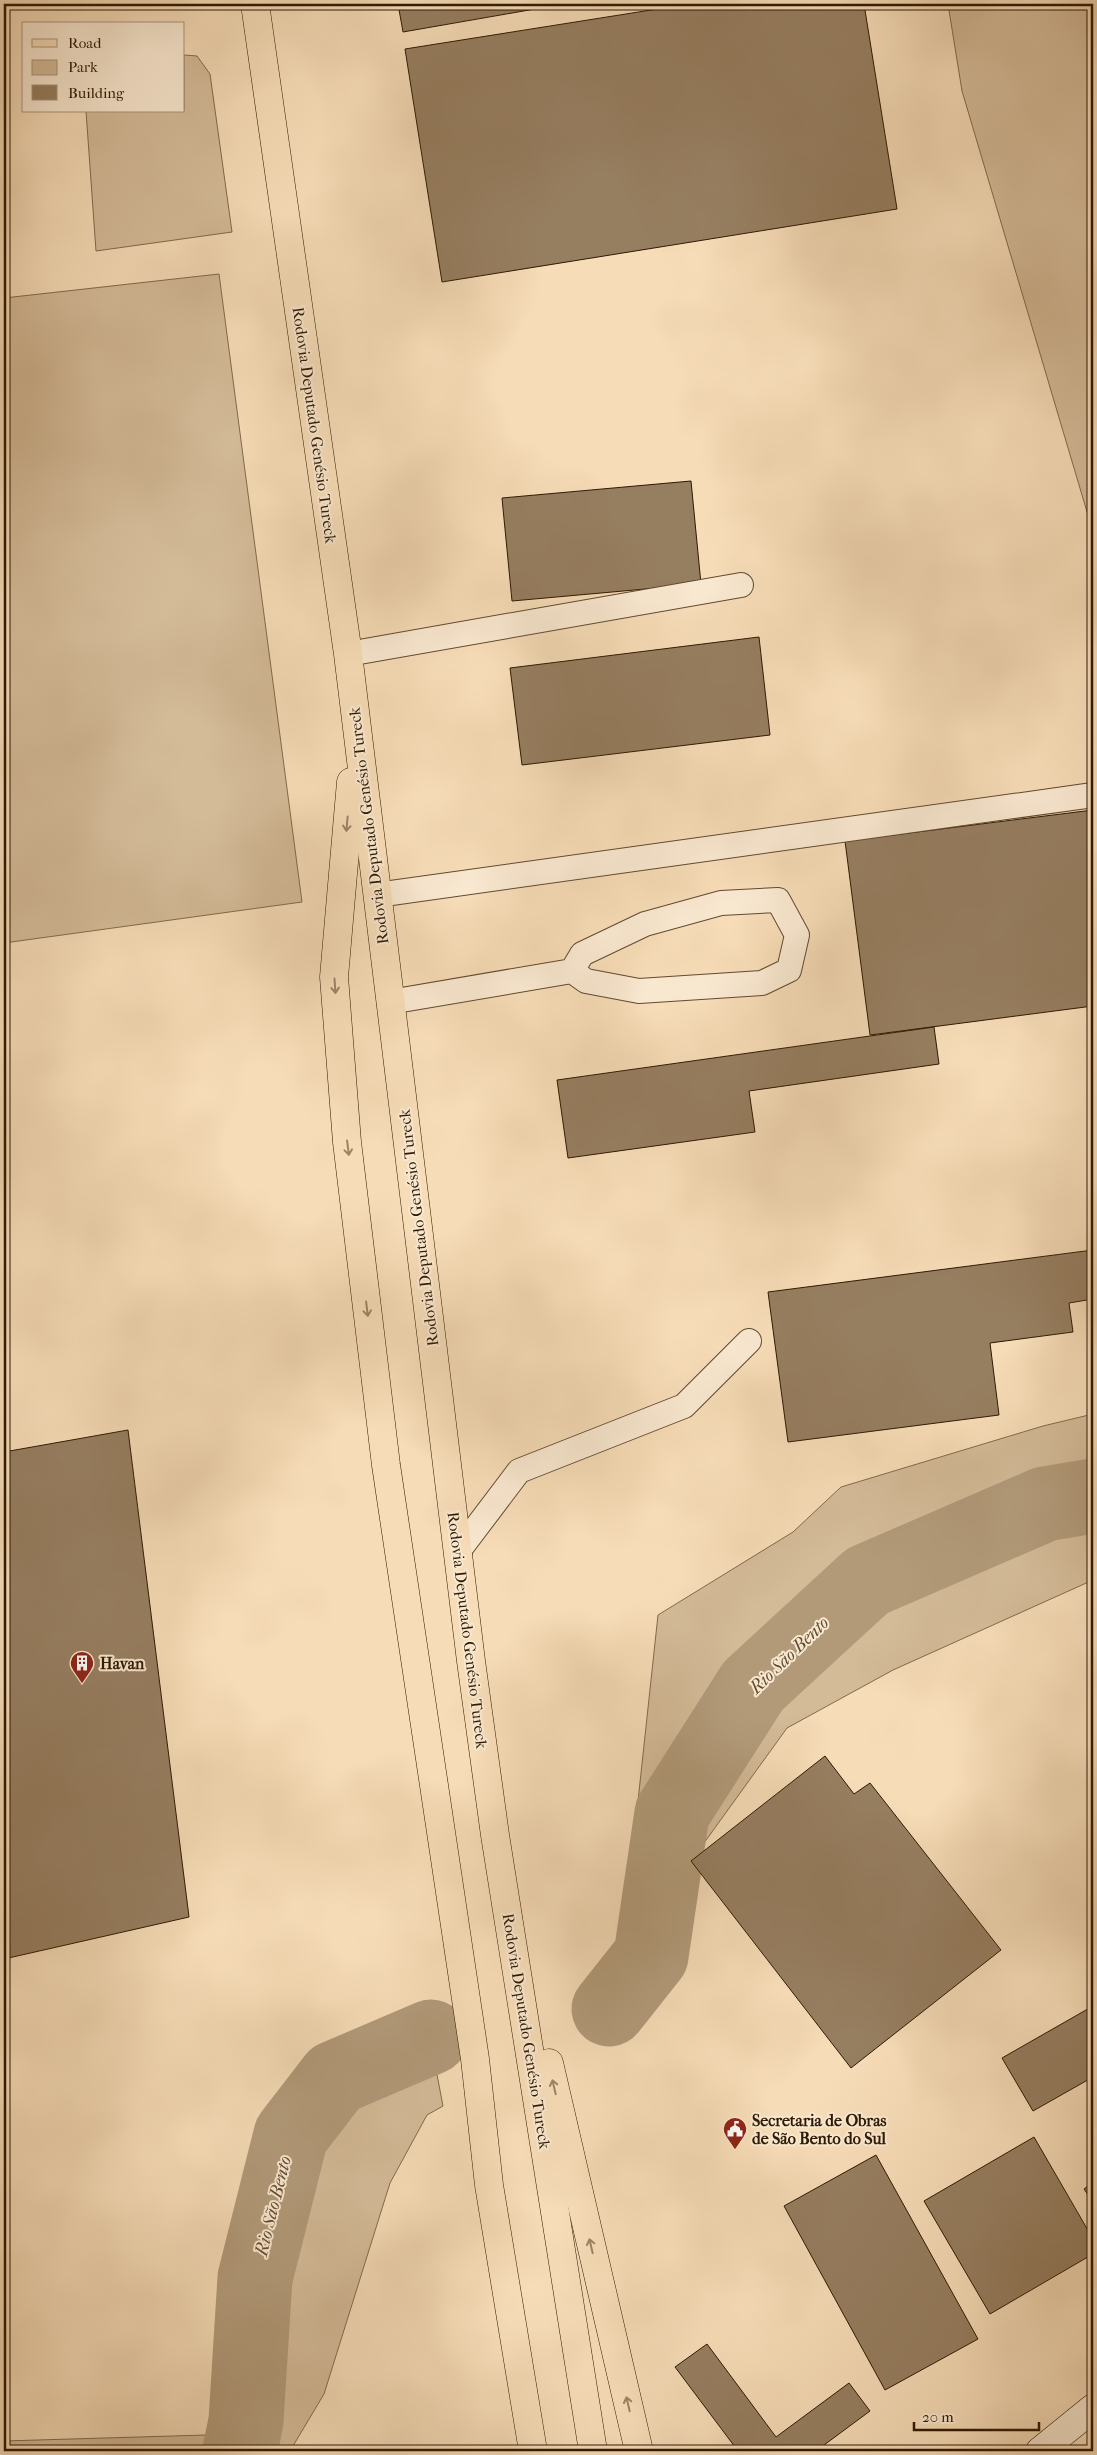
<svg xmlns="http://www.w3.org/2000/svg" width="1097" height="2455" font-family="'IM FELL French Canon',serif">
<rect width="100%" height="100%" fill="#f6dcb7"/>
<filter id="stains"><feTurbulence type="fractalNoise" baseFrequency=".004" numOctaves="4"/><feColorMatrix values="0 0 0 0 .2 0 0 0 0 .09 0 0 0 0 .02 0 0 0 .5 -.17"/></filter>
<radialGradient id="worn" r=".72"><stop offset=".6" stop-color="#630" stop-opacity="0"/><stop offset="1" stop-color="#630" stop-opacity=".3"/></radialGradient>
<!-- green -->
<g fill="#d4bb98" stroke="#826a4d">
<polygon points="948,4 1093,4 1093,532 962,91"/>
<polygon points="184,55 197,56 210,74 232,232 96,251 86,111 184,111"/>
<polygon points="219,274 302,902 4,943 4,298"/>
<polygon points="1093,1414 1093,1580 893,1670 787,1728 691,1861 683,1943 612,2043 658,1615 793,1532 841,1487 1043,1426"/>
<polygon points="434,2059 443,2106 427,2115 390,2183 324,2394 290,2451 240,2451 305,2148 352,2092"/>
<polygon points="206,2435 205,2451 4,2451 4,2441"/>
</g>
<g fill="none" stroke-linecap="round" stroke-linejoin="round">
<!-- river -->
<g stroke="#b29a79" stroke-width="75">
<polyline points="609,2009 651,1956 672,1813 753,1686 867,1581 1045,1504 1093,1496"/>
<polyline points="240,2451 246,2421 255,2278 291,2135 335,2078 431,2037"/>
</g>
</g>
<!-- building -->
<g fill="#967e60" stroke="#2f1902">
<polygon points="398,4 558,4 558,5 403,32"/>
<polygon points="689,4 864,4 897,209 442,282 405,49"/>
<polygon points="691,481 701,584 512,601 502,498"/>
<polygon points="759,637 770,735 522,765 510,668"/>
<polygon points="1093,810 1093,1006 870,1035 845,841"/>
<polygon points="934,1027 939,1064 749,1091 755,1132 568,1158 557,1080"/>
<polygon points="1093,1250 1093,1299 1069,1303 1073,1332 990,1343 999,1415 788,1442 768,1292"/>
<polygon points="128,1430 189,1917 4,1959 4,1452"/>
<polygon points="825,1756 854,1794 870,1783 1001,1950 851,2068 691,1861"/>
<polygon points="1093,2006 1093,2077 1033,2111 1002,2058"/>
<polygon points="1034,2137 1093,2239 1093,2254 990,2314 924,2201"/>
<polygon points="876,2155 978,2339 885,2390 784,2206"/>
<polygon points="1093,2182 1093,2202 1084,2189"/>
<polygon points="707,2344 776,2437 849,2383 870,2411 816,2451 738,2451 675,2367"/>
</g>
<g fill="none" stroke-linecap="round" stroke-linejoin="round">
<!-- service casing -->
<g stroke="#614a2f" stroke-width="26">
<g id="service">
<polyline points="348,654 741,585"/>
<polyline points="377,895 1093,795"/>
<polyline points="390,1002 572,971 586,981 639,991 762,983 789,970 797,935 778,900 721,903 645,924 582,954 572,971"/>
<polyline points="457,1553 519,1471 684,1406 749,1341"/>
</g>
</g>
<!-- secondary casing -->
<g stroke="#2f1902" stroke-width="29">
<polyline id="secondary" points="1040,2451 1093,2408"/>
</g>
<!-- primary casing -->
<g stroke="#2f1902" stroke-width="29">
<g id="primary">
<polyline points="255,4 348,654 471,1661 495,1835 593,2451"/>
<polyline points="351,782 334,977 347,1142 386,1465 475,2059 489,2185 533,2451"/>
<polyline points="549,2063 639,2451"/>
</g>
</g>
<!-- service -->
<use href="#service" stroke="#f9e8d0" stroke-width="24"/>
<!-- secondary -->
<use href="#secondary" stroke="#f9e8d0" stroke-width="28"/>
<!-- primary -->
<use href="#primary" stroke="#f6dcb7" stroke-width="28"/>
</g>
<!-- one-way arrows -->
<defs><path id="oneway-shaft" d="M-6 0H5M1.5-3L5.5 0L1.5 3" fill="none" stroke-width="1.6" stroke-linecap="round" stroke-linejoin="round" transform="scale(1.25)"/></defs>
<g stroke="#9c8466">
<use href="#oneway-shaft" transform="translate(347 824) rotate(95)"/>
<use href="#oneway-shaft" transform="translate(335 986) rotate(86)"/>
<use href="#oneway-shaft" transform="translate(348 1148) rotate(83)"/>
<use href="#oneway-shaft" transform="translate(367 1309) rotate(83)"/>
<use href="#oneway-shaft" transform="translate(554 2087) rotate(-103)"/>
<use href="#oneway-shaft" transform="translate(591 2246) rotate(-103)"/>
<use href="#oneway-shaft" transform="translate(628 2404) rotate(-103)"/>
</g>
<!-- icons -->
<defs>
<g id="building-pin" transform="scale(1.25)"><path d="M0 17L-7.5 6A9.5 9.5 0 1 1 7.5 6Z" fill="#8f2418" stroke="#f9e8d0"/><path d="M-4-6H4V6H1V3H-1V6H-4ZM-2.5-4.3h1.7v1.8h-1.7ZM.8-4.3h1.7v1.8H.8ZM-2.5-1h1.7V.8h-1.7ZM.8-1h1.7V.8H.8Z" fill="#fff"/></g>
<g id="civic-pin" transform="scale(1.25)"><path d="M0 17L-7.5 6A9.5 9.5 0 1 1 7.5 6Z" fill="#8f2418" stroke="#f9e8d0"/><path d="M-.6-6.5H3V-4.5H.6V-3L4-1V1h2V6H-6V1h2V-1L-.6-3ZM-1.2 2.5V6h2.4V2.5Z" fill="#fff"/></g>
</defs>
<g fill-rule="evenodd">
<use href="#building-pin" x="82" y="1663"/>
<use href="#civic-pin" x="735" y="2129"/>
</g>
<g text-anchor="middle" stroke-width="4" stroke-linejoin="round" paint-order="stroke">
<!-- street labels -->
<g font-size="16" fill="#2f1902" stroke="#f9e8d0">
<text transform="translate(315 425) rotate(82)" y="6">Rodovia Deputado Genésio Tureck</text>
<text transform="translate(368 826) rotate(-97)" y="6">Rodovia Deputado Genésio Tureck</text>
<text transform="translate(418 1228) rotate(-97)" y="6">Rodovia Deputado Genésio Tureck</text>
<text transform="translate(468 1630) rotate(83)" y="6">Rodovia Deputado Genésio Tureck</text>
<text transform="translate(527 2031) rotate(81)" y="6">Rodovia Deputado Genésio Tureck</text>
</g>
<!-- poi labels -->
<g font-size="16" font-weight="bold" fill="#2f1902" stroke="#f9e8d0" text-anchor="start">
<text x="100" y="1669">Havan</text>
<text x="752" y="2126">Secretaria de Obras<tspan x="752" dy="18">de São Bento do Sul</tspan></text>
</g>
<!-- water labels -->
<g font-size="18" font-style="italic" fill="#634d32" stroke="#f9e8d0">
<text transform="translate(789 1655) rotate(-44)" y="6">Rio São Bento</text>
<text transform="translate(273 2206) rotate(-76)" y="6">Rio São Bento</text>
</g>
</g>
<!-- margin -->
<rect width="1097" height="2455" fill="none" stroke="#f6dcb7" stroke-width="20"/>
<rect x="5" y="5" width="1087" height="2445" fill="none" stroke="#2f1902" stroke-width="2.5"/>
<rect x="10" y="10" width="1077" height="2435" fill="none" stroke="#2f1902"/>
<!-- legend -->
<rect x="22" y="22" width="162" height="90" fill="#f9e8d0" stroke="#a8957e"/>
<rect x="32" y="39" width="25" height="8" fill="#f6dcb7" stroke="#a8957e"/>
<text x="68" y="48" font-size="15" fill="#2f1902">Road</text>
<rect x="32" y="60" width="25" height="15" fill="#d4bb98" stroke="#a8957e"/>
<text x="68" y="72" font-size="15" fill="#2f1902">Park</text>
<rect x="32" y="85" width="25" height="15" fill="#967e60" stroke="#a8957e"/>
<text x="68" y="98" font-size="15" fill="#2f1902">Building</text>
<!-- scale -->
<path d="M914 2422v8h125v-8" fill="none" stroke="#2f1902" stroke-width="2.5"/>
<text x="922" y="2422" font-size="15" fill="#2f1902" stroke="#f9e8d0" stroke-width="4" paint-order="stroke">20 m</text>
<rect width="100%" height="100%" filter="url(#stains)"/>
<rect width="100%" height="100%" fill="url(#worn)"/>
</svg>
